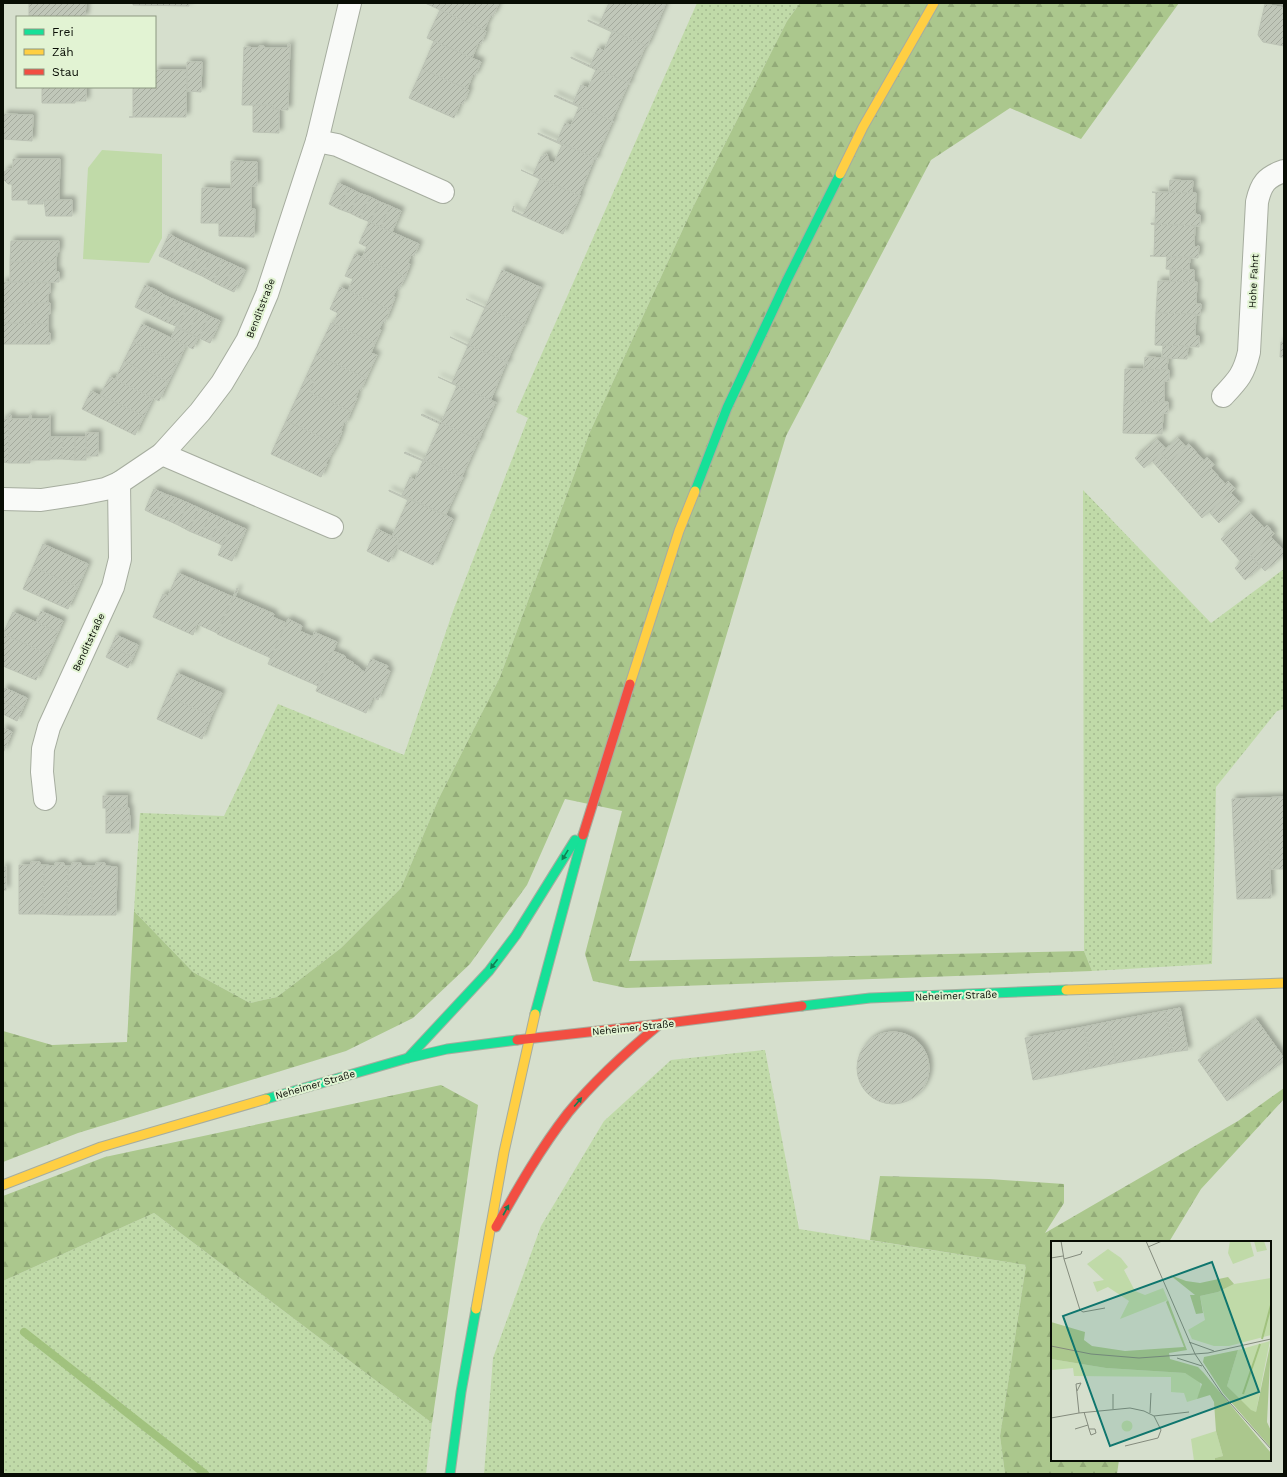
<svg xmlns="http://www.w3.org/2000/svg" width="1287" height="1477" font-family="'Work Sans',sans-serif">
<defs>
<pattern id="grass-dots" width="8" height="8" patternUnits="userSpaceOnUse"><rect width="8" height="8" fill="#c0daa8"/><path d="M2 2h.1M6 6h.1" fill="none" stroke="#a4ba8f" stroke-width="1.8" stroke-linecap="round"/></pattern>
<pattern id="forest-firs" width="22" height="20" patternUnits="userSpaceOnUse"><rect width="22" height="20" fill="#abc78d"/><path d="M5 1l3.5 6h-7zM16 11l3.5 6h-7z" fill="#92aa78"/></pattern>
<pattern id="building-hatch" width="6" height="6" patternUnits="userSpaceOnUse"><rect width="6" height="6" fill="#c0c7b9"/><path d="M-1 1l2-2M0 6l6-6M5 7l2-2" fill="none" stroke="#a4aa9d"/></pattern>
<filter id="shadow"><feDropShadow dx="3.5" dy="-3.5" stdDeviation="2" flood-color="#0004"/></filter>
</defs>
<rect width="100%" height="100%" fill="#d6dfcd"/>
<!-- grass -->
<g fill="url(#grass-dots)">
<polygon points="697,3 800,3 787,21 693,207 589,434 500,677 439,798 401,888 341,948 277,997 250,1003 193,972 134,911 140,813 224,816 278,704 404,755 453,611 528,418 516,412"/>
<polygon points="1083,490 1211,623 1284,569 1284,709 1277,711 1216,787 1212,964 1092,971 1084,951"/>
<polygon points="765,1050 799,1229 1026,1265 1000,1436 1005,1474 484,1474 493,1358 541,1226 604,1121 671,1060"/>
<polygon points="154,1213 432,1423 426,1474 3,1474 3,1281"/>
</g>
<!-- forest -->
<g fill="url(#forest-firs)">
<polygon points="800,3 1179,3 1081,139 1010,108 931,160 786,436 629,961 1084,951 1092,971 626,988 593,981 585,954 622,811 565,799 527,885 470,964 413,1018 346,1051 78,1133 3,1162 3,1031 52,1045 127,1042 134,911 193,972 250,1003 277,997 341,948 401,888 439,798 500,677 589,434 693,207 787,21"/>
<polygon points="441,1085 478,1105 432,1423 154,1213 3,1281 3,1196 105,1157"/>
<polygon points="1284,1088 1284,1099 1201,1189 1169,1242 1052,1242 1052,1460 1119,1460 1117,1474 1005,1474 1000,1436 1026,1265 870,1240 880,1176 989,1179 1064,1184 1064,1203 1045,1233 1238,1121"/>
</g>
<!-- green -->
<polygon fill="#c0daa8" points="102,150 162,154 162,238 149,263 83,259 88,168"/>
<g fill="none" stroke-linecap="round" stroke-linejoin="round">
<!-- stream -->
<polyline stroke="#a1c27e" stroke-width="8" points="24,1332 205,1474"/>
</g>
<!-- building -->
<g fill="url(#building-hatch)" stroke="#bbc2b4" filter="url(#shadow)">
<polygon points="29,3 86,3 85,17 29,17"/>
<polygon points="133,3 189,3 189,6 133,5"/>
<polygon points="425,3 499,3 493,16 491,15 484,30"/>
<polygon points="609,3 666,3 647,46 599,25"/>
<polygon points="1265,4 1284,8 1284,46 1263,42 1258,35"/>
<polygon points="440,10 486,31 481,44 478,43 472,58 427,38"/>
<polygon points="588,20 647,46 645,47 629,82 631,84 590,66 598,48 604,51 612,32 588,21"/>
<polygon points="434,41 481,62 475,76 473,74 467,89 422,69"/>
<polygon points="288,44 290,44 288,110 273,109 273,105 242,105 244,47 259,48 259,46 264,46 264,48 288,48"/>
<polygon points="571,57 631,84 628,84 612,120 614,122 573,103 581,85 588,88 596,70 571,58"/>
<polygon points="187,62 202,62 201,92 187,91"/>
<polygon points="422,69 469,90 463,104 460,103 454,118 409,98"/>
<polygon points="155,70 187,70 186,117 129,117 133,117 133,87 155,87"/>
<polygon points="42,87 86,87 86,101 75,101 75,103 42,103"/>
<polygon points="555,95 614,122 612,122 596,157 597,159 557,141 565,123 571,125 579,107 554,96"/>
<polygon points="253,105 273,105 273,109 279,110 279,133 253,132"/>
<polygon points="4,114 33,115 32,141 3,139"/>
<polygon points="538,133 597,159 597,160 594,159 579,195 581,196 580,196 533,175 541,157 547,154 549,161 554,163 562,145 538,134"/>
<polygon points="13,159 60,159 59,200 43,200 43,204 28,204 28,200 12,200 12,184 8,184 4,180 4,172 8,169 13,169"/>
<polygon points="231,161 257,162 257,186 251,186 251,209 255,209 254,237 219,236 219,223 201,223 202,188 231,189"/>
<polygon points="521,170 580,196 563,234 512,211 514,206 513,210 523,215 540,179"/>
<polygon points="1170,180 1193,181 1192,193 1169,192"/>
<polygon points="338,183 349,188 339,209 329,204"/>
<polygon points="349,188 359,193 350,213 339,209"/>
<polygon points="1152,192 1196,193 1195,214 1200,215 1200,226 1151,224 1151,223 1155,223 1156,193"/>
<polygon points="359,193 370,197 360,218 350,213"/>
<polygon points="370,197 380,202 370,222 360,218"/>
<polygon points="44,200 72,200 72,216 46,216"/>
<polygon points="380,202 390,206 381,227 370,222"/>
<polygon points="390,206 401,211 392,232 381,227"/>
<polygon points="369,222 419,244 414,256 411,255 408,263 410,264 405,277 362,258 367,247 359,243"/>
<polygon points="1151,224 1195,226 1194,247 1199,246 1198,258 1150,256 1154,255 1155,225"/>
<polygon points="169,234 180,240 170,261 159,256"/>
<polygon points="180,240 191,245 180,266 170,261"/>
<polygon points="11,241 59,241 59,252 57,252 56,262 10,262"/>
<polygon points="191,245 201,250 191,271 180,266"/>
<polygon points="201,250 212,255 202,276 191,271"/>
<polygon points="355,254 405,277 399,289 397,288 393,296 395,297 390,310 348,291 353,279 345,276"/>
<polygon points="212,255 223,260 213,282 202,276"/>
<polygon points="1167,257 1190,257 1189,270 1166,269"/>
<polygon points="223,260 234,265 223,287 213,282"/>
<polygon points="10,262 56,262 56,272 59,272 59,282 10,282"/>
<polygon points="234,265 245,270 234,292 223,287"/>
<polygon points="1170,269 1194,270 1194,282 1170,282"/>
<polygon points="502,270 542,288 540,288 524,324 526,325 525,325 485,308"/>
<polygon points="1158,281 1197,282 1196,304 1201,304 1200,315 1156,313"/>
<polygon points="3,282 50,283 50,293 48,293 48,303 3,303"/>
<polygon points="145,285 156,290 145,312 135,307"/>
<polygon points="340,287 390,310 385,322 383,321 379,329 381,330 375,343 333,324 338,313 330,309"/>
<polygon points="156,290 166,296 156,317 145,312"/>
<polygon points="166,296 177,301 166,322 156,317"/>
<polygon points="466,299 525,325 523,326 507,361 509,363 468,345 485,308"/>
<polygon points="177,301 188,306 178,327 166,322"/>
<polygon points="3,303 50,303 50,314 48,314 48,324 3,323"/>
<polygon points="188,306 199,311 188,332 178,327"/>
<polygon points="199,311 209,316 199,338 188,332"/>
<polygon points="1156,313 1196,314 1195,336 1199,336 1199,347 1155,345"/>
<polygon points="209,316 220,321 210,343 199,338"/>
<polygon points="3,323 48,324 48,333 50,333 50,344 3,344"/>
<polygon points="331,323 375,343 371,353 377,355 366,378 316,355"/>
<polygon points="142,324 186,345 177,364 133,342"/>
<polygon points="176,327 198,338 193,349 171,338"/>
<polygon points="450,337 509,363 508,364 506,363 491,399 492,401 452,383 468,346"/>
<polygon points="133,342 177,364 168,382 124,361"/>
<polygon points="1281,342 1284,342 1284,357 1280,357"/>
<polygon points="1163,345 1188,346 1187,359 1162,358"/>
<polygon points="316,355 366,378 361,390 359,389 356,397 357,398 351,411 310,393 314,381 306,377"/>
<polygon points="1145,357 1168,358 1167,370 1144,369"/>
<polygon points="124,361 168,382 159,401 115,380"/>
<polygon points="1125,369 1169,370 1169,381 1164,381 1164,402 1124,401"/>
<polygon points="110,377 153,398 144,416 100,395"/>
<polygon points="306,377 314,381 310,393 351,411 346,423 344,422 341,430 342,431 337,444 286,421"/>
<polygon points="438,377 497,403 495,403 479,439 481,441 441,423 457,386"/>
<polygon points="91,391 144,416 135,435 82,409"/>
<polygon points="1124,401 1168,402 1168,413 1163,413 1162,434 1123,433"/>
<polygon points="422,414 481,441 478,441 462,476 464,478 424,460 440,424 421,415"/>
<polygon points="8,415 9,463 3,462 3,419 8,419"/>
<polygon points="9,415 11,415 11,419 29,419 30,415 30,463 9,463"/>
<polygon points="30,415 31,415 31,419 49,419 50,415 50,460 30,460"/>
<polygon points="286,421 337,444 326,463 327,464 321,477 271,454"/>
<rect x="86" y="433" width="12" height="23"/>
<polygon points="51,437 63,437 62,459 50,459"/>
<polygon points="63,437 75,437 75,460 62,459"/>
<rect x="75" y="437" width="11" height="23"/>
<polygon points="1178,438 1186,447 1169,462 1161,453"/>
<polygon points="1157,439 1166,449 1144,468 1135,458"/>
<polygon points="1189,444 1204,461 1207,457 1214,465 1181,494 1160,470"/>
<polygon points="405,452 464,478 462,479 446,514 448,516 402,495 410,477 415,480 423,461 404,453"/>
<polygon points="1161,453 1169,462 1160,470 1152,461"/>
<polygon points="1211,468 1225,484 1228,481 1235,489 1202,518 1181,494"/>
<polygon points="154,489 165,494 155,515 145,510"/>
<polygon points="389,490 453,519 433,565 396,548 400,540 392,536 408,500 389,491"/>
<polygon points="1231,493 1240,503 1219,523 1209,512"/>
<polygon points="165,494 176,498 167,520 155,515"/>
<polygon points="176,498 188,503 178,525 167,520"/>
<polygon points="188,503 199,508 189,531 178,525"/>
<polygon points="199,508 210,513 201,536 189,531"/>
<polygon points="210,513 221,518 211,540 201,536"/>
<polygon points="1250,513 1264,528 1267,525 1274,534 1250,555 1260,567 1245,580 1235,568 1241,562 1221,539"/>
<polygon points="221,518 232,523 222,545 211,540"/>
<polygon points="232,523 246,529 232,561 218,555"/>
<polygon points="377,529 400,540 389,562 367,551"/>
<polygon points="1271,537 1284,551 1284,554 1265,571 1250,555"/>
<polygon points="43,544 88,564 78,587 33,567"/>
<polygon points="33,567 78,587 68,609 23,589"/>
<polygon points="178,573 233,597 217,633 197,624 193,635 153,617 163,594 168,596"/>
<polygon points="237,588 238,589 235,597 274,614 273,617 286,623 271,658 217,634"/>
<polygon points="41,611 63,621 58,632 36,622"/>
<polygon points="13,612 58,632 48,654 3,634"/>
<polygon points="288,619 302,626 300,631 313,637 314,632 337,642 318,686 268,664"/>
<polygon points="3,634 48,654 36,680 3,666"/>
<polygon points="116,635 138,645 133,657 111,647"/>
<polygon points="111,647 133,657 128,668 106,657"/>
<polygon points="333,651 345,656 346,659 354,663 353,664 359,667 361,670 365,672 371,659 388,666 386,669 390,671 378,700 373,697 366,713 316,691"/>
<polygon points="177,673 222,693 211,716 167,696"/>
<polygon points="5,688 27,698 22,710 3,701 3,693"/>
<polygon points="167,696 211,716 202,739 157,719"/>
<polygon points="3,701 22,710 17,721 3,714"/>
<polygon points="3,728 12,732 3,753"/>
<rect x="103" y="796" width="24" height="12"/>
<polygon points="1284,797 1284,869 1270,869 1269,840 1234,842 1232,799"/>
<polygon points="106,808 129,808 130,821 106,821"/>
<rect x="106" y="821" width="24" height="12"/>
<polygon points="1269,840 1271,898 1237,899 1234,842"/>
<polygon points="31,862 40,862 40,865 44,865 43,914 19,914 19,865 31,865"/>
<polygon points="55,863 64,863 64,866 68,866 67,915 43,914 44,865 55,866"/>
<polygon points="72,863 81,863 81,866 92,866 92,915 67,915 68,866 72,866"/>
<polygon points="96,863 105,863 105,866 117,867 116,915 92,915 92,866 96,866"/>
<rect x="3" y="867" width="3" height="23"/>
<polygon points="1180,1008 1188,1050 1173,1052 1165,1011"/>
<polygon points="1165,1011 1173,1052 1116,1063 1108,1022"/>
<polygon points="1256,1019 1284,1058 1284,1061 1227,1101 1198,1060"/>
<polygon points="1108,1022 1116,1063 1092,1068 1084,1027"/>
<polygon points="1084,1027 1092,1068 1033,1080 1025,1038"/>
<circle cx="893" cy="1068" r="36"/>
</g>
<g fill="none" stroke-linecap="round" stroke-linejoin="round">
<!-- street casing -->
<g stroke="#a6ad9f" stroke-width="24">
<g id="street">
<polyline points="317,141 337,145 443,192"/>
<path d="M1223 396C1238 380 1244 374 1249 352L1257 202C1261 184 1266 177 1284 171"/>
<polyline points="162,454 332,527"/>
<polyline points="3,499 41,500 80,494 105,489 119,483 162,454 200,412 222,383 247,341 267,294 317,141 350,3"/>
<polyline points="45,799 42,772 43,749 49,727 113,587 120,559 119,483"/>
</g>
</g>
<!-- fast casing -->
<g stroke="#a6ad9f" stroke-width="11">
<g id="fast">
<polyline points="695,491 727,408 787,280 840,174"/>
<polyline points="802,1006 870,998 1066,990"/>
<polyline points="535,1014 583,835"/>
<polyline points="408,1058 489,971 516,935 575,840"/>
<polyline points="266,1099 408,1058 447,1049 517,1040"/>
<polyline points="450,1474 461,1392 476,1309"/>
</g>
</g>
<!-- slow casing -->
<g stroke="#a6ad9f" stroke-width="11">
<g id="slow">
<polyline points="840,174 863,127 934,3"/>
<polyline points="630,684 679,531 695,491"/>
<polyline points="1066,990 1284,983"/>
<polyline points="3,1185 101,1147 266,1099"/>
<polyline points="476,1309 504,1152 535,1014"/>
</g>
</g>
<!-- jam casing -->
<g stroke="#a6ad9f" stroke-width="11">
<g id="jam">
<polyline points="583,835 630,684"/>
<polyline points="517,1040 660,1024 802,1006"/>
<path d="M496 1227C518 1188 540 1149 568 1113 595 1080 627 1051 660 1024"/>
</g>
</g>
<!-- street -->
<use href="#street" stroke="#f9faf8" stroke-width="22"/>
<!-- fast -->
<use href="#fast" stroke="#16e098" stroke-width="9"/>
<!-- slow -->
<use href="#slow" stroke="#ffcf43" stroke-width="9"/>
<!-- jam -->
<use href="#jam" stroke="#f24e42" stroke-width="9"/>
</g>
<!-- one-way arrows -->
<defs><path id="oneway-solid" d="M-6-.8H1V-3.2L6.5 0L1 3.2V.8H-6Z"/></defs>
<g fill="#108155">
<use href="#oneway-solid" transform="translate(565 855) rotate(122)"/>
<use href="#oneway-solid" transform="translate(494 964) rotate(127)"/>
<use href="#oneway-solid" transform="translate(578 1102) rotate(-50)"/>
<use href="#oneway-solid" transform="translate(506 1210) rotate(-61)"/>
</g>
<g text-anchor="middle" stroke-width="4" stroke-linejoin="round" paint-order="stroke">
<!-- street labels -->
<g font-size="10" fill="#080d04" stroke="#e2f3d3">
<text transform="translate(1253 281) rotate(-87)" y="4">Hohe Fahrt</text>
<text transform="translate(260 308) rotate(-69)" y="4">Benditstraße</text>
<text transform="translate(88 642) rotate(-65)" y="4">Benditstraße</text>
<text transform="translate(956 995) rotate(-2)" y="4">Neheimer Straße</text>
<text transform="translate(633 1027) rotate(-6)" y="4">Neheimer Straße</text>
<text transform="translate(315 1084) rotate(-16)" y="4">Neheimer Straße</text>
</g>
</g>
<!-- overview -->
<g transform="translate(1051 1241)">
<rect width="220" height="220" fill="#d6dfcd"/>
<path d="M57 8 70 17 77 26 73 29 84 50 94 54 112 47 117 59 69 78 78 60 57 46 46 51 42 41 53 39 36 23ZM220 37V94L178 105H163L141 98 137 89 154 79 149 55 167 51 183 43ZM219 100 212 134 205 171 200 170 176 145 187 109ZM0 118 55 127 134 132 149 140 150 150 146 158 136 161 133 152 120 151V136L23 135 22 127 1 129ZM165 190 172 215 164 217V220H143L140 198Z" fill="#c0daa8"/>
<path d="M119 34 135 40 149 42 177 36 183 43 167 51 149 55 152 72 145 73 139 54H144ZM117 59 136 109 118 112 119 118 147 126 152 131 220 212V220H164V217L172 215 165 190 163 161 159 154 146 158 151 143 134 132 55 127 0 118V81L34 91 33 99 41 105 74 110 133 106 115 61ZM220 100 216 181 220 190V207L172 152 152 121 153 116 187 109 176 145 200 169 205 171Z" fill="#abc78d"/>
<path d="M179 0H199L203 15 182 23 177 12ZM203 0H213L216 9 206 11ZM70.5 185a5.5 5.5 0 1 1 11 0a5.5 5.5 0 1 1-11 0Z" fill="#c0daa8"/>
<path fill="none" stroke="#a1c27e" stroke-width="2" d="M211 98 220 64M192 153 209 103"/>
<path fill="none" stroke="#848b7d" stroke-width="1" d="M10 0 13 18 29 69 32 71 54 67M95 0 144 113M97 6 111 0M0 17 12 15M13 18 30 13 31 10M138 101 163 110M0 105 40 113 88 117 157 112 220 98M144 113 171 153 220 208M126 117 151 125M26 150 30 142 25 143 28 172M62 168V153M33 171 37 184 38 188 40 194 45 192 44 188H38M99 172 100 152M103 175 138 171M0 177 28 172 79 167 93 170 103 175 110 189 107 197 74 205M24 188 37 184"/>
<path fill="#0f766e" fill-opacity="0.15" stroke="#0f766e" stroke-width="2" d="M161 21 208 151 59 205 12 75Z"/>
<rect width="220" height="220" fill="none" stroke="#080d04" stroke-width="2"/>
</g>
<!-- border -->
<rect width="1287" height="1477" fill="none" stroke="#080d04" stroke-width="8"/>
<!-- legend -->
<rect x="16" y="16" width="140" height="72" fill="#e2f3d3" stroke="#8b9780"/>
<rect x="24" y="29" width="20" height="6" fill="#16e098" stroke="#8b9780"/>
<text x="52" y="36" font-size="12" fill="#080d04">Frei</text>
<rect x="24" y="49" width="20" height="6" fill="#ffcf43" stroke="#8b9780"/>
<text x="52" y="56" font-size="12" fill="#080d04">Zäh</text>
<rect x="24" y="69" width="20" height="6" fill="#f24e42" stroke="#8b9780"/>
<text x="52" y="76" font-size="12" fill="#080d04">Stau</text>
</svg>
